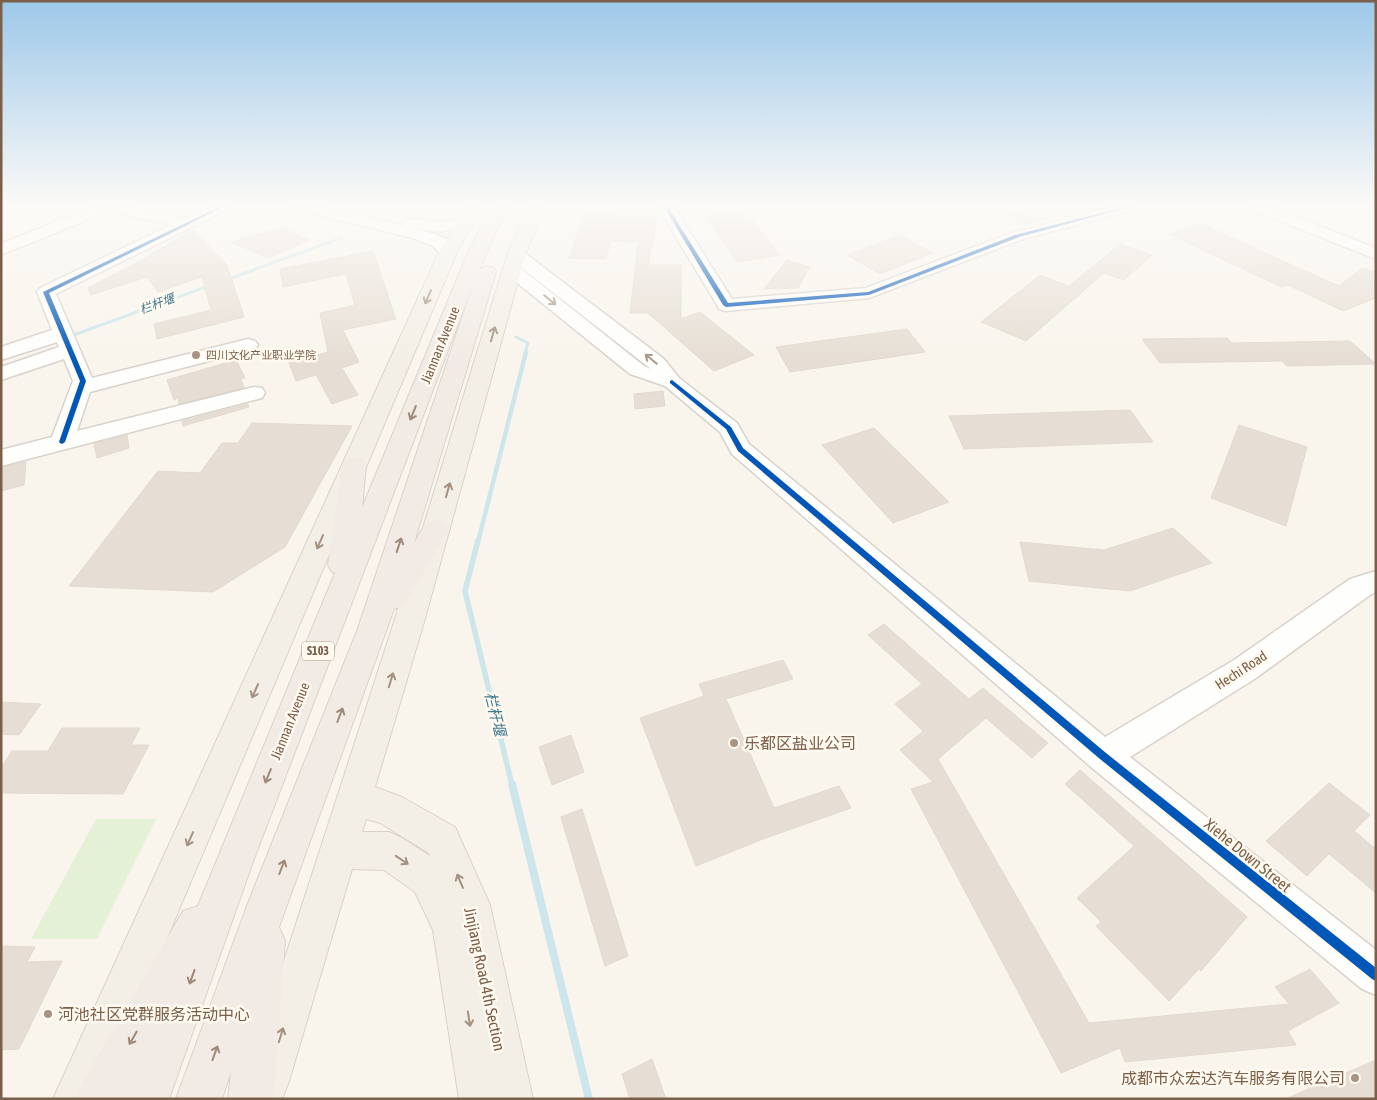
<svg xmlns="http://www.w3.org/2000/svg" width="1377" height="1100" font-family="'Asap Condensed','Noto Sans SC',sans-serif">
<rect width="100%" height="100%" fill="#f9f5ed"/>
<!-- green -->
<polygon fill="#e4f1d7" points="96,819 156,819 97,939 31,939"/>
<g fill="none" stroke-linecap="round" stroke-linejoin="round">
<!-- stream-far3 -->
<g stroke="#cde6eb" stroke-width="3">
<polyline points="226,280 341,238"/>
<polyline points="68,337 211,285"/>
<polyline points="516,337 528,343 525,353"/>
</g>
<!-- stream-far2 -->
<polyline stroke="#cde6eb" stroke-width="4.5" points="478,542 526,352"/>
<!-- stream-far1 -->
<polyline stroke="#cde6eb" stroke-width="5.5" points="478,540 465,591 512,785"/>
<!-- stream -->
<polyline stroke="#cde6eb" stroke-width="8" points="512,784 589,1099"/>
</g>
<!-- building -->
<g fill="#e6ded4" stroke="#e2d9cf">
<polygon points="1031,207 1072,207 1073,211 1027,224 1007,214"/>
<polygon points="744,210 780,255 737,262 705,215"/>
<polygon points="584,214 658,216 648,265 681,265 681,319 700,312 754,355 714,371 648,313 630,313 638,242 611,241 606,259 569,258"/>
<polygon points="1201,224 1339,286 1362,268 1376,272 1376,298 1343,311 1288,285 1281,287 1169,234"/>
<polygon points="282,228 309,240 268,258 231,242"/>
<polygon points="193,230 227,265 244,317 157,339 154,324 211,310 202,277 158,292 147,277 91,295 88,288 153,254 151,254"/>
<polygon points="900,235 933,253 880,274 847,255"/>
<polygon points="1120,244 1152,255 1124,280 1104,273 1026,341 981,322 1040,275 1069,286"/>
<polygon points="373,251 396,319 343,330 359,362 342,368 358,395 332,404 316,375 296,381 289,363 328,352 320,313 355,305 346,274 283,287 280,269"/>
<polygon points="787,260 810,267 798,288 764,289"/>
<polygon points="907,329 925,352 790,372 776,347"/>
<polygon points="1227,338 1232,343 1350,341 1376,364 1287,366 1282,361 1160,363 1142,339"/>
<polygon points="236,360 245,378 241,379 244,388 179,404 178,398 174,400 167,380"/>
<polygon points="663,391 665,406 635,409 634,394"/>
<polygon points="248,404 249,407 183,426 182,421"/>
<polygon points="1130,410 1153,442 964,449 949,416"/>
<polygon points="252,423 352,426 285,547 213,592 69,586 158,471 200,473 222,443 238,443"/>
<polygon points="1239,425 1307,447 1286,526 1211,498"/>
<polygon points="874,428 949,502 893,523 822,445"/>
<polygon points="127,435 129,448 97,458 94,444"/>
<polygon points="26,462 24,485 1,491 1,468"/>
<polygon points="1173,528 1212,563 1130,591 1029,581 1020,542 1104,550"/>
<polygon points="884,624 969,699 983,688 1048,743 1032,758 986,718 938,759 1089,1023 1289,1004 1275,987 1310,969 1339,1003 1288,1031 1296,1045 1125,1062 1120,1048 1061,1073 911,789 933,782 900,750 923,731 895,704 922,684 868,635"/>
<polygon points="783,660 793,679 726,699 774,808 839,786 851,808 763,839 696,866 640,718 704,696 699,684"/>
<polygon points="1,702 41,704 19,735 1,734"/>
<polygon points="62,728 140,728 131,745 149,745 123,794 1,793 1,768 12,751 48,751"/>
<polygon points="571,735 584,772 552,785 539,747"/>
<polygon points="1080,770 1247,917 1201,971 1199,969 1169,1001 1096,926 1101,922 1077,898 1134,846 1065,784"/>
<polygon points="1329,783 1370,815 1354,831 1376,849 1376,893 1329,854 1307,876 1266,841"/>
<polygon points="582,809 628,956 605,966 561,817"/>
<polygon points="1,946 35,947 27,962 62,961 19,1049 1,1050"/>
<polygon points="652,1059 666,1099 630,1099 622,1074"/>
<polygon points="1376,1060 1376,1099 1285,1099"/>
</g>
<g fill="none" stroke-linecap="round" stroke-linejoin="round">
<!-- minor casing -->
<g stroke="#d9d2cb" stroke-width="3">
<g id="minor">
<polygon points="92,207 133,207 185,219 210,207 230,207 227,210 56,294 92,378 248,339 255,341 258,345 255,349 90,392 77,431 254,387 262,388 265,393 262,398 1,466 1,450 52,437 73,381 64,359 1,380 1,367 59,347 57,342 1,360 1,347 52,330 37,292 40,288 171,225 109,211 1,255 1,244"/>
<path d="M294 207H321L405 226 403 223 405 220C416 217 427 222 438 222 449 222 460 216 471 219L473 222 471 225 439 232 415 228 445 238 456 252 454 256H442L433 246 413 238 297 210Z"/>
<polygon points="658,207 674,207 732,299 866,288 1011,233 1111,207 1136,207 1133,210 1023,239 869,298 726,311 719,309 717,305"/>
<polygon points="1249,207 1270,207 1376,248 1376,259 1252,210"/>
<polygon points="516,250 522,251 664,359 679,378 737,423 749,444 1105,737 1234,660 1350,579 1376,571 1376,592 1370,595 1256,678 1130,757 1376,950 1376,995 1362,989 1091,767 732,454 720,432 665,386 630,374 506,274 503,270 506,266 512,265 518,266 644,366 651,369 510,259 507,255 510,251"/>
</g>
</g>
<!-- major casing -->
<g stroke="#dad2ca" stroke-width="2">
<g id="major">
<polygon points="466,207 482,207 457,252 99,1099 53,1099 439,252"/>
<path d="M529 207H545L526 252 424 622 375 787 402 797 455 827 490 905 533 1099H459L433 930 415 892 384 870 352 869 289 1081 283 1097C274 1100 260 1100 251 1097L245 1081 394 622 508 252ZM366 819 380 823 429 853 430 856 402 838 389 832H362Z"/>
</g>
</g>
<!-- highway casing -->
<g stroke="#dad2ca" stroke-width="2">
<path id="highway" d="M491 207H507L479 270 487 266 494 268 496 272 414 543C424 528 426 516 446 522L450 529 403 606 394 609 279 927 285 941 274 1099H228L231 1071 222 1099H176L248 903 357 631 473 285 254 859 169 1099H123L124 1097 123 1099H75L82 1083 183 911 198 906 335 573 332 572 328 565 342 465 345 459 354 457 363 459 366 465 362 508 467 255Z"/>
</g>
<!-- minor -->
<use href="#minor" fill="#fefefc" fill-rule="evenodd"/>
<!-- major -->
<use href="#major" fill="#f3efe6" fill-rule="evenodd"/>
<!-- highway -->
<use href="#highway" fill="#f2ebe5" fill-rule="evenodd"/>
<!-- cycleway casing -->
<g stroke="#fffaf0" stroke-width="3">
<g id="cycleway">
<polygon points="219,207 224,207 49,293 86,381 65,442 62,444 60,443 59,442 80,381 43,292"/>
<polygon points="664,207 668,207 728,303 868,292 1015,235 1124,207 1130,207 1019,237 869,295 726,307 723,305"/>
<polygon points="672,380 731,427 743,448 1106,753 1376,968 1376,981 1372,979 1100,759 738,451 726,429 670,383 670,381"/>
</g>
</g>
<!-- cycleway -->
<use href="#cycleway" fill="#0057b8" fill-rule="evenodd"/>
</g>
<!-- one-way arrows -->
<defs><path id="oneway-shaft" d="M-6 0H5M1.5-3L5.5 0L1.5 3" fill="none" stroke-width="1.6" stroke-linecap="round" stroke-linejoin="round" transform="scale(1.25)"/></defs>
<g stroke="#a59180">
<use href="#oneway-shaft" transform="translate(428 297) rotate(114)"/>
<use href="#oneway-shaft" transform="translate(493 334) rotate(-74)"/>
<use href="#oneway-shaft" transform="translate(448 490) rotate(-74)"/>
<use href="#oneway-shaft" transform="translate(320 542) rotate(114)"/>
<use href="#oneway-shaft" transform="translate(391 680) rotate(-73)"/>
<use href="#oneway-shaft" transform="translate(255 691) rotate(114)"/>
<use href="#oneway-shaft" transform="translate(190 839) rotate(114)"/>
<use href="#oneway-shaft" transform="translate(402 860) rotate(34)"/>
<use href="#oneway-shaft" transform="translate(460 881) rotate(-113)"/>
<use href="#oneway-shaft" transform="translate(469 1019) rotate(81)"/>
<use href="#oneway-shaft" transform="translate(281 1035) rotate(-73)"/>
</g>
<g stroke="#a99788">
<use href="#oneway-shaft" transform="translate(550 300) rotate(39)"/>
<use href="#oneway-shaft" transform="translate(651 359) rotate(-141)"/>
</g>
<g stroke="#9f8978">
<use href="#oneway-shaft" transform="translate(413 413) rotate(112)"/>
<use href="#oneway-shaft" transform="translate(399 545) rotate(-72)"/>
<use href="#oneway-shaft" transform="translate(340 715) rotate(-69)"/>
<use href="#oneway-shaft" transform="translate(268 776) rotate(112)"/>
<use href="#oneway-shaft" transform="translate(282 867) rotate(-69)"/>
<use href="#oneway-shaft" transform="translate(192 977) rotate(110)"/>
<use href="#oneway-shaft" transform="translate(133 1038) rotate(120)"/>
<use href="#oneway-shaft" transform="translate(215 1053) rotate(-70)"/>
</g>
<!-- sky -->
<linearGradient id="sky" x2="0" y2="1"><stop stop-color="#9dc8e9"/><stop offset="0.57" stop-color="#fcfaf7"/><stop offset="1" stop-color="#fcfaf7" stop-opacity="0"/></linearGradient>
<rect width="1377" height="361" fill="url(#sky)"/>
<!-- markers -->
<g fill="#a79482" stroke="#fffaf0" stroke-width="2">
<circle cx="196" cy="355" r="5"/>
<circle cx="734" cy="743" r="5"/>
<circle cx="48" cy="1014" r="5"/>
<circle cx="1355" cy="1078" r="5"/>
</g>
<g text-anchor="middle" stroke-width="5" stroke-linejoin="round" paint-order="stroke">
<!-- far-poi labels -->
<g font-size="11" fill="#7b5f49" stroke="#fffaf0" text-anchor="start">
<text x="206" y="359">四川文化产业职业学院</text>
</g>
<!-- far-water labels -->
<g font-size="12" font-style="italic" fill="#417b90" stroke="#fffaf0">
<text transform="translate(157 304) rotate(-20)" y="4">栏杆堰</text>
</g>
<!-- shield labels -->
<rect fill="#fffaf0" stroke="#a38e7b" stroke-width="1" x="302" y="641.5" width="32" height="19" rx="4"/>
<g font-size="12" font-weight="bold" fill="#7b5f49">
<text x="318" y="655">S103</text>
</g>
<!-- street labels -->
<g font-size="14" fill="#7b5f49" stroke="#fffaf0">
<text transform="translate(440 345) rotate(-68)" y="5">Jiannan Avenue</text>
<text transform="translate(1241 670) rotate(-33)" y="5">Hechi Road</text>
<text transform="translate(290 721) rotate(-68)" y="5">Jiannan Avenue</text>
</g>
<!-- water labels -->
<g font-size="15" font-style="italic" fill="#417b90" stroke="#fffaf0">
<text transform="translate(495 714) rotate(76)" y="5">栏杆堰</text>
</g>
<!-- near-poi labels -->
<g font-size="16" fill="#7b5f49" stroke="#fffaf0" text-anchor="start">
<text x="744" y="749">乐都区盐业公司</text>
<text x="58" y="1020">河池社区党群服务活动中心</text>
<text x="1345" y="1084" text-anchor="end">成都市众宏达汽车服务有限公司</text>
</g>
<!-- near-street labels -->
<g font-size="16" fill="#7b5f49" stroke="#fffaf0">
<text transform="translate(1248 855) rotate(39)" y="6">Xiehe Down Street</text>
<text transform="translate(485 979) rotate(78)" y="6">Jinjiang Road 4th Section</text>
</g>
</g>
<!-- border -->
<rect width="1377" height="1100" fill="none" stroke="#7b5f49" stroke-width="5"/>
</svg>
